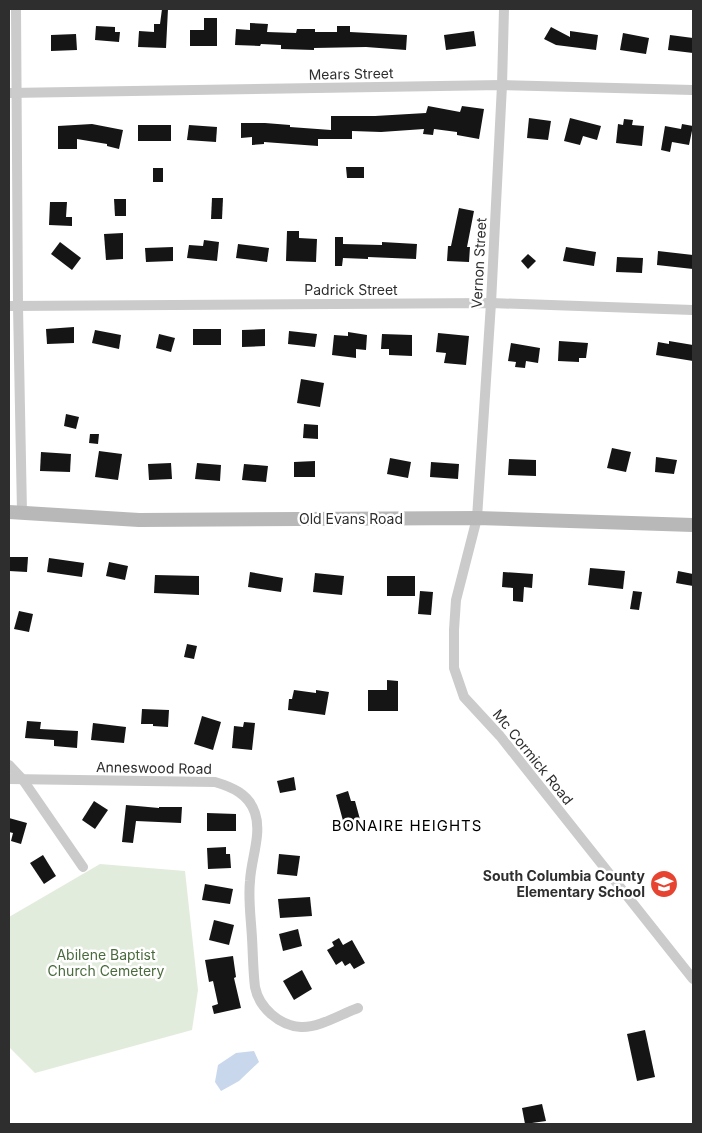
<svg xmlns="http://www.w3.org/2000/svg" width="702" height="1133" font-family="Inter,sans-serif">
<rect width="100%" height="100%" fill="#fff"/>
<!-- green -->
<polygon fill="#e2ecdc" points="100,864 185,871 198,990 192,1030 35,1073 9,1047 9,917"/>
<!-- water -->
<polygon fill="#c8d7ec" points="254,1051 259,1062 239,1081 221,1091 215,1082 218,1065 236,1053"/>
<!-- building -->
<g fill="#151515">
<polygon points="162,9 168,9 166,48 138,47 139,31 154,32 154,24 160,24"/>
<polygon points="204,18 217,18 217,46 190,46 190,30 204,30"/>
<polygon points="250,23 268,24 267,32 296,33 297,29 315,29 315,32 337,32 337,26 350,26 350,32 407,35 406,50 366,47 314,48 314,50 281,49 281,45 261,44 260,46 235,45 236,29 250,30"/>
<polygon points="96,26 115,27 115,32 120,32 119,42 95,40"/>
<polygon points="551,27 570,37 570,31 598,35 596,50 556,45 544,39"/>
<polygon points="474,31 476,46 446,50 444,35"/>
<polygon points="623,33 649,38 646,54 620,50"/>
<polygon points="76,34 77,50 51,51 51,35"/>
<polygon points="670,35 693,38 693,53 668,50"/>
<polygon points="428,106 460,112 462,106 484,109 479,139 457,135 457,132 434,129 433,135 423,134 424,129 381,132 352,131 352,139 318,139 318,146 264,142 264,144 252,145 252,137 241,138 241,123 265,123 290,125 290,127 331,130 331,116 375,116 426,113"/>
<polygon points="529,118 551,121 548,140 527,138"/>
<polygon points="570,118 601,126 597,140 583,136 580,145 564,141"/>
<polygon points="624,119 633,120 632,125 644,126 642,146 616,143 618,124 623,125"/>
<polygon points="92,124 123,130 119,149 107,146 107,144 77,139 77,149 58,149 58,126"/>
<polygon points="682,124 693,126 689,145 672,142 670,152 661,150 665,126 681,129"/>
<rect x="138" y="125" width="33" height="16"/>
<polygon points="189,125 217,127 216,142 187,140"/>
<polygon points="346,167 364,167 364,178 347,178"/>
<rect x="153" y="168" width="10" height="14"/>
<polygon points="212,198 223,198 222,219 211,219"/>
<polygon points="114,199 126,199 126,216 115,216"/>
<polygon points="50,202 67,202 66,217 72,217 72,226 49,225"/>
<polygon points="459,208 474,211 467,247 470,247 469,262 447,261 448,246 451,246"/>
<polygon points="287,231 299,231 299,238 317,239 316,262 286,261"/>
<polygon points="123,233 123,259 106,260 104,234"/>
<polygon points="335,237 343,237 343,244 382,245 382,242 417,244 416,259 368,257 368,259 343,258 342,266 335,266"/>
<polygon points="204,240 219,242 217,261 187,258 189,245 203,246"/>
<polygon points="60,242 81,258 72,270 51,254"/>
<polygon points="238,244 269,248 267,262 236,258"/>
<polygon points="173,247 173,261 146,262 145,248"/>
<polygon points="566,247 596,252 594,266 563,261"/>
<polygon points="658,251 693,255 693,269 657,265"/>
<polygon points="528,254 536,261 528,269 521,261"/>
<polygon points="617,257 643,258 642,273 616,272"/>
<polygon points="74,327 74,343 47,344 46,329"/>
<rect x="193" y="329" width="28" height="16"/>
<polygon points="265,329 265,346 242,347 242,330"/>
<polygon points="95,330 121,335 119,349 92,343"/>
<polygon points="289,331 317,334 315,347 288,344"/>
<polygon points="348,332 367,335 366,350 356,349 356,358 332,355 334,335 348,336"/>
<polygon points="438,333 469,336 466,365 444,363 446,353 436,352"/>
<polygon points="159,334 175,338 171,352 156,348"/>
<polygon points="382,334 412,335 412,356 389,355 389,349 381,349"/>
<polygon points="559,341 588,343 586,358 579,358 579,362 558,361"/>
<polygon points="669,341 693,345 693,361 656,355 658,342 669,344"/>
<polygon points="511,343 540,348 538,363 526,361 525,368 515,367 516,362 508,361"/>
<polygon points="301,379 324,383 320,407 297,403"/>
<polygon points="66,414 79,417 76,429 64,426"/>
<polygon points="304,424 318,425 318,439 303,438"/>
<polygon points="90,434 99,434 98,444 89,443"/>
<polygon points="612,448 631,452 626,472 607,468"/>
<polygon points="99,451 122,454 118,480 95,477"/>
<polygon points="41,452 71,454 70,472 40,471"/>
<polygon points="656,457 677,460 674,474 655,472"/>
<polygon points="390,458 411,462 408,478 387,474"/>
<polygon points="509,459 536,460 536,476 508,475"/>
<polygon points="315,461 315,477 294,477 294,462"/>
<polygon points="431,462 459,464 458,479 430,477"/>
<polygon points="171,463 172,479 149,480 148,464"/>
<polygon points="197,463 221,465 220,481 195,479"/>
<polygon points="244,464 268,466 266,482 242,480"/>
<polygon points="9,557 28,557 27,572 9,571"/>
<polygon points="49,558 84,563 82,577 47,572"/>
<polygon points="109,562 128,566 125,580 106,576"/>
<polygon points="590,568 625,571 623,589 588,585"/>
<polygon points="678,571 693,574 693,586 676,583"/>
<polygon points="250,572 283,578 281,592 248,587"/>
<polygon points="503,572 533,574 532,588 524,587 523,602 513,601 513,588 502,587"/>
<polygon points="315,573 344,576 342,595 313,592"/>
<polygon points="155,575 199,576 199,595 154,593"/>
<rect x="387" y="576" width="28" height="20"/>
<polygon points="420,591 433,592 431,615 418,614"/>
<polygon points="633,591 642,592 639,610 630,609"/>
<polygon points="19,611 33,614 29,632 14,629"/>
<polygon points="187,644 197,646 194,659 184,657"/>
<polygon points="387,680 398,681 398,711 368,711 368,690 387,690"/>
<polygon points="294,690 316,693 316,690 329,692 325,715 288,710 289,699 292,699"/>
<polygon points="142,709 169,710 168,727 153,726 153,724 141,724"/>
<polygon points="202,716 221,722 213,750 194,744"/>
<polygon points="27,721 41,722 40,729 78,731 77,748 54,746 54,740 25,738"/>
<polygon points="244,722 255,723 252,750 232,748 234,726 243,727"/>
<polygon points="93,723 126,727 124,743 91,740"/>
<polygon points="294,777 296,790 280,793 277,781"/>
<polygon points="348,791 351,801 355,801 361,823 345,828 336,795"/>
<polygon points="94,801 108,810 95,829 82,820"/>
<polygon points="126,805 159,808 159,807 182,807 181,823 136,821 133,843 122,842"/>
<polygon points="207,813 236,814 236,831 207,831"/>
<polygon points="9,818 27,823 21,844 11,841 13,833 9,832"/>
<polygon points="226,847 226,854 230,854 231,868 208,869 207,848"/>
<polygon points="279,854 300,856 297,876 277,874"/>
<polygon points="43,855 56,876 44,884 30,863"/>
<polygon points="205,884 233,889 230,904 202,900"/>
<polygon points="310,897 312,916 280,918 278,899"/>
<polygon points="214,920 234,925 229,945 209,940"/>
<polygon points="298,929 302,946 283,951 279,934"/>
<polygon points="339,938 343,945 352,940 365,963 354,969 350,963 345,966 342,961 336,965 327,950 334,946 332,942"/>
<polygon points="233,956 236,977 234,978 241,1008 214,1014 212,1006 218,1004 213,981 209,982 205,960"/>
<polygon points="302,970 312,989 294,1000 283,981"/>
<polygon points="645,1030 655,1077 637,1081 627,1034"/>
<polygon points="542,1104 546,1121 525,1124 522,1108"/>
</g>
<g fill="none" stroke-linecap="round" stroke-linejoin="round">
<!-- street -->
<g stroke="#cbcbcb" stroke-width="10">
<polyline points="16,9 18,306 22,512"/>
<polyline points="504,9 502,85 491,303 477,518 456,600 454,630 454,668 464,697 500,736 693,979"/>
<polyline points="9,93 502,85 693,90"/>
<polyline points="9,306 491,303 693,310"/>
<polyline points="9,765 23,780 83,867"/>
<path d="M9 779 215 782C232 787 249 794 255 813 262 834 251 859 250 881 248 899 251 919 252 938 253 954 253 971 255 987 259 1008 280 1026 301 1027 319 1028 341 1014 358 1008"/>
</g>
<!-- secondary -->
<polyline stroke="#b8b8b8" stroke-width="14" points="9,512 139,520 477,518 693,525"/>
</g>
<!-- icons -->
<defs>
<g id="school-disc" transform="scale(1.4375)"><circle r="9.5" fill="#e64430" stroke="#fff"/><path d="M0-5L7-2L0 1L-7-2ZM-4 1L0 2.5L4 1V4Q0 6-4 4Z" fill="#fff"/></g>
</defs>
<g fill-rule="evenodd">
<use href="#school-disc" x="664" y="884"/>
</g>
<g text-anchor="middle" stroke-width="5" stroke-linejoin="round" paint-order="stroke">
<!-- street labels -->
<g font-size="14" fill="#2e2e2e" stroke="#fff">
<text transform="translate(351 74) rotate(-1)" y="5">Mears Street</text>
<text transform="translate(479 263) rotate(-87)" y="5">Vernon Street</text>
<text x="351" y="295">Padrick Street</text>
<text x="351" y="524">Old Evans Road</text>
<text transform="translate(533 757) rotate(51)" y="5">Mc Cormick Road</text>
<text transform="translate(154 768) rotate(1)" y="5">Anneswood Road</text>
</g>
<!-- poi labels -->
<g font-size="14" font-weight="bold" fill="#2e2e2e" stroke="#fff" text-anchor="end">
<text x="645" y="881">South Columbia County<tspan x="645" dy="16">Elementary School</tspan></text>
</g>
<!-- park labels -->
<g font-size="14" fill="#496a3b" stroke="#fff">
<text x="106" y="960">Abilene Baptist<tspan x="106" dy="16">Church Cemetery</tspan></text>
</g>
<!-- neighbourhood labels -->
<g font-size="15" letter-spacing="1" fill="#000" stroke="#fff">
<text x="407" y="831">BONAIRE HEIGHTS</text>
</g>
</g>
<!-- border -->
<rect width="702" height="1133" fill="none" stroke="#2e2e2e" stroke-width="20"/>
</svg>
